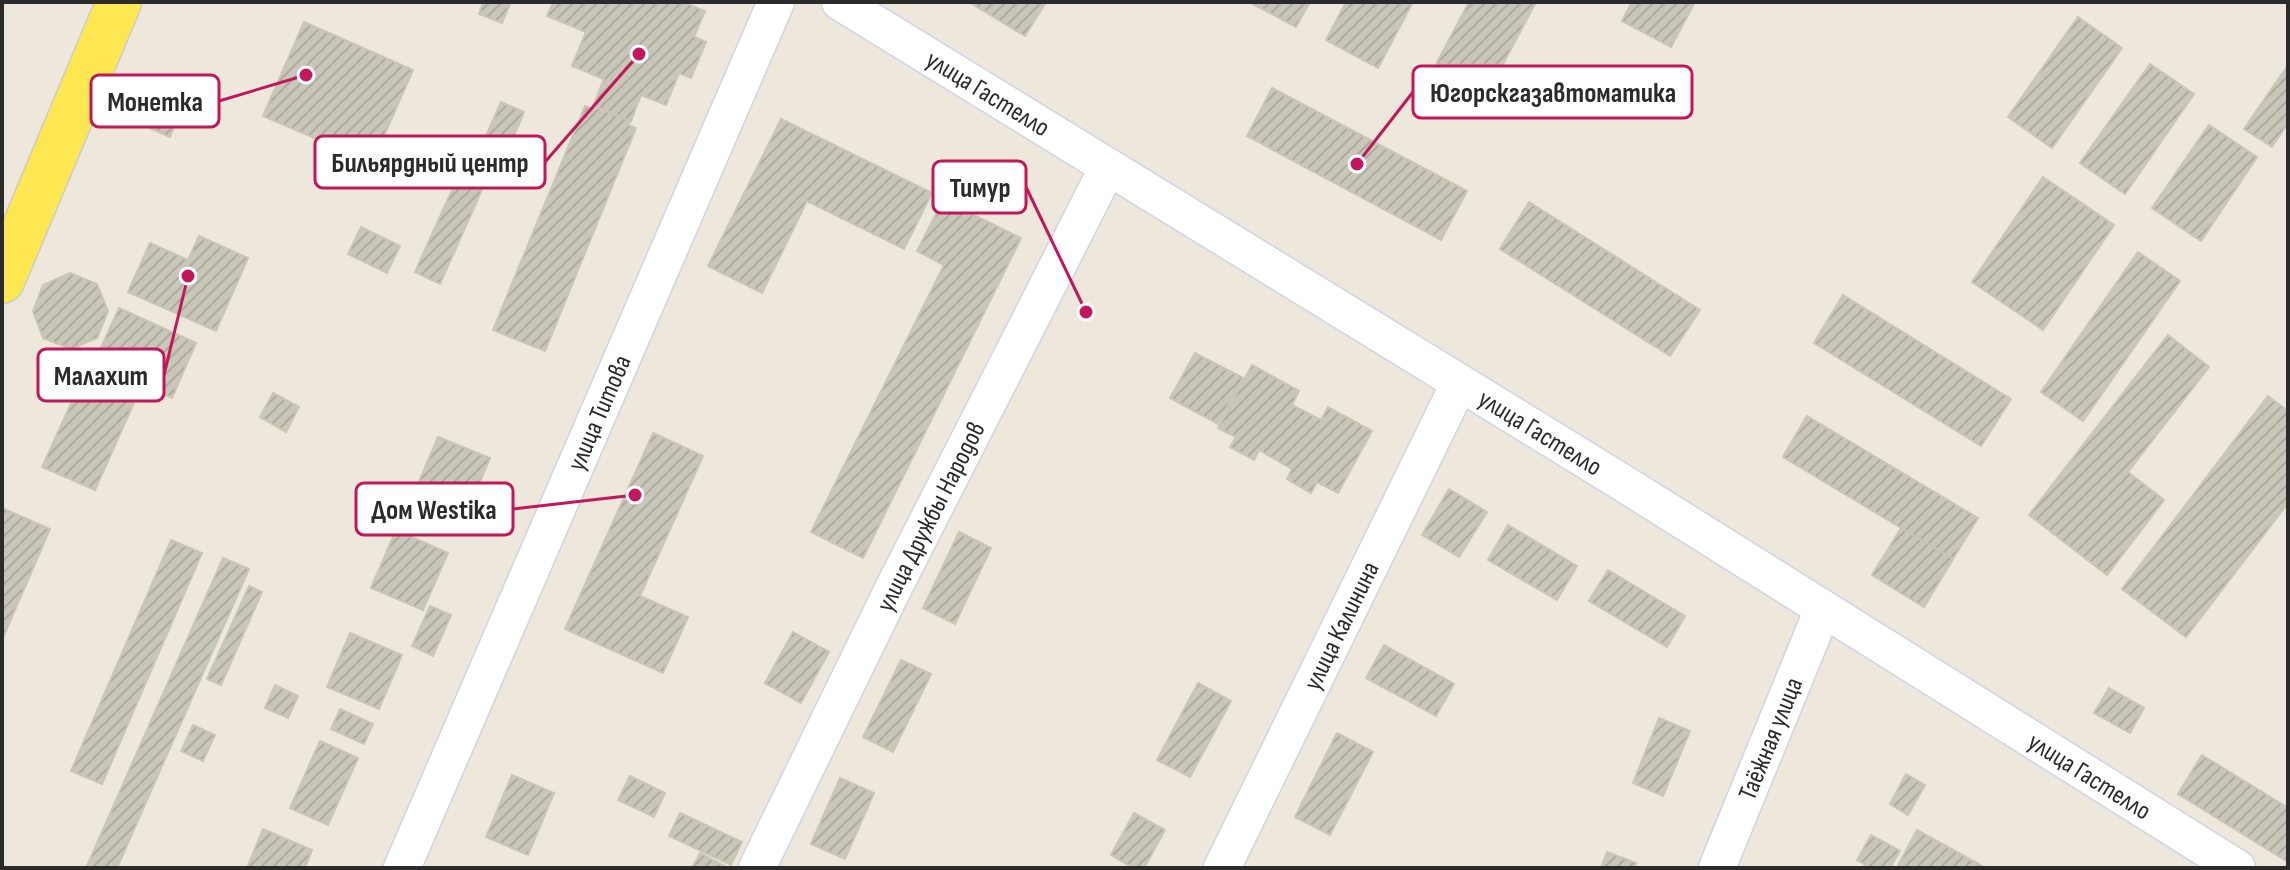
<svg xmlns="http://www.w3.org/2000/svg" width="2290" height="870" font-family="'Sofia Sans Condensed',sans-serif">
<defs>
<pattern id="building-hatch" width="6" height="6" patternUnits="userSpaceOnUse" patternTransform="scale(2)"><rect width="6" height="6" fill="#c9c6ba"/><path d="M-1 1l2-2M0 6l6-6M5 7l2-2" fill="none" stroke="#adaaa0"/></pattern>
</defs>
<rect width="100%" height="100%" fill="#eee8dc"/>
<!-- building -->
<g fill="url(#building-hatch)" stroke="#cac5b5" stroke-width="2">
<polygon points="483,2 511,2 502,23 479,14"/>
<polygon points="553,2 683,2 705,11 694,37 706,42 691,78 679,73 666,105 641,95 631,121 593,106 604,79 572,66 586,32 547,16"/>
<polygon points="969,2 1046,2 1025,36"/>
<polygon points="1249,2 1310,2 1296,27"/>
<polygon points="1346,2 1413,2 1378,68 1326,40"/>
<polygon points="1469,2 1536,2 1476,115 1424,87"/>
<polygon points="1632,2 1695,2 1671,47 1622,21"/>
<polygon points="2078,17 2122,48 2052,148 2008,117"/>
<polygon points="304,22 413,70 372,163 263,116"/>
<polygon points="2150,64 2194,94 2125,194 2080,163"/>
<polygon points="2288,65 2288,123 2272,147 2244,129"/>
<polygon points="142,80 186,99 170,137 126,118"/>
<polygon points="1272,88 1467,191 1441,240 1247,136"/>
<polygon points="501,102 524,112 509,148 485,138"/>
<polygon points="585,106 592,109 593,106 631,121 628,125 636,128 545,351 493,330"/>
<polygon points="781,119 932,193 904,249 807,201 762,293 708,266"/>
<polygon points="2209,125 2257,157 2201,241 2152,208"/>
<polygon points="460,172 485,183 440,284 415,272"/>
<polygon points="2043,177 2114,225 2043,330 1972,282"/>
<polygon points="943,200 1021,238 863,558 811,532 944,265 917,251"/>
<polygon points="1529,202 1700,310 1670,356 1500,249"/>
<polygon points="361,227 400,246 387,273 348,254"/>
<polygon points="199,236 248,258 216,331 128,292 150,243 188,260"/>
<polygon points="2138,252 2180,281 2083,421 2041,392"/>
<polygon points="70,273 97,284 108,311 97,338 71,349 43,338 33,311 43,285"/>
<polygon points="1843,295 2011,399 1981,446 1814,343"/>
<polygon points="119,308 196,343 172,398 94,363"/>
<polygon points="2168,335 2209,367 2128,472 2164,500 2107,575 2029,515"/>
<polygon points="1195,353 1243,378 1218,424 1170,398"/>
<polygon points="90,362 142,385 95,490 42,467"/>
<polygon points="1252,365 1299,391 1292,405 1321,420 1328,407 1372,431 1338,493 1317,482 1311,493 1287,479 1292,469 1259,450 1254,460 1230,447 1236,437 1218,428"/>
<polygon points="273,393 299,407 286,432 260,417"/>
<polygon points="2268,396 2288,411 2288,503 2186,637 2122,589"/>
<polygon points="1807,416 1978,518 1953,559 1783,457"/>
<polygon points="653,433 703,456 640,596 688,617 663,673 565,629"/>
<polygon points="438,437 490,458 463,522 411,500"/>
<polygon points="1449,489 1487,512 1459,557 1422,535"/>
<polygon points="2,508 50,529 2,640"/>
<polygon points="1508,525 1577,566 1557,600 1488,560"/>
<polygon points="1901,528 1953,559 1924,607 1872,575"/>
<polygon points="396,530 448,553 423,610 371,588"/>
<polygon points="959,532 991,548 955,624 923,608"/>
<polygon points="171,540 202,553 102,784 71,771"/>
<polygon points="223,558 249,569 117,868 86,868"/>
<polygon points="1608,570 1685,616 1667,647 1589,601"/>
<polygon points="249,586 262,592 221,685 207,679"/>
<polygon points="430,606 451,615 433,656 412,646"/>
<polygon points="793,632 829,652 801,703 765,683"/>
<polygon points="350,633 402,655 379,709 327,687"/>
<polygon points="1384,645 1454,684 1436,716 1366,678"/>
<polygon points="901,660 931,674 893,752 863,737"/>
<polygon points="1198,683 1231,701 1190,777 1157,760"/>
<polygon points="275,685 298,696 288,718 265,708"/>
<polygon points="2109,688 2144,708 2130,733 2094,713"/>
<polygon points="340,709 373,724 364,744 331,729"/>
<polygon points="1659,718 1690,731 1663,796 1633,783"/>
<polygon points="193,725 215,735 203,761 181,751"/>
<polygon points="1337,733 1373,752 1330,835 1295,817"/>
<polygon points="320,741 358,758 328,825 290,808"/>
<polygon points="2202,755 2288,808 2288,862 2178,794"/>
<polygon points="1906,774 1925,785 1908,815 1890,804"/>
<polygon points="512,775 554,793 528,855 486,837"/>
<polygon points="630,776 665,793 654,817 618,800"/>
<polygon points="840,778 874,793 845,859 811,844"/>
<polygon points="680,813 742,842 731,865 669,836"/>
<polygon points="1134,813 1165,830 1144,868 1133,868 1111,855"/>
<polygon points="263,829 312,850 305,868 247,868"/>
<polygon points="1917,830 1986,868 1899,868 1897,867"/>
<polygon points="1871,835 1900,851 1890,868 1871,868 1857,860"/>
<polygon points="1607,852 1636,863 1634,868 1601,868"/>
<polygon points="700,853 728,868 692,868"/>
</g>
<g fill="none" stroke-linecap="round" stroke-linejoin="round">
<!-- minor casing -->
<g stroke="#d1d3e5" stroke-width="39">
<g id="minor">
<path id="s1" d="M840 2 1623 483 2237 868"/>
<path id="s2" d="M402 868 776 2"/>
<path id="s3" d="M757 868 893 589 1108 167"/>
<path id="s4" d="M1222 868 1459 384"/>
<path id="s5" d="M1717 868 1823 609"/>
</g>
</g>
<!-- major casing -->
<g stroke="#ccc" stroke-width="47">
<polyline id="major" points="2,281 119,2"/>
</g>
<!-- minor -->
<use href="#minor" stroke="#fff" stroke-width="36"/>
<!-- major -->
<use href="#major" stroke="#fee751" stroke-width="44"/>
</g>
<g text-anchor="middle" stroke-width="6" stroke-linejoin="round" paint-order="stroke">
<!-- street labels -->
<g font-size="26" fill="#2b2b2b" stroke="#fff">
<text dy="9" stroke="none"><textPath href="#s1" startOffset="174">улица Гастелло</textPath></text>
<text dy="9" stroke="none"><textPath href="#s2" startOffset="496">улица Титова</textPath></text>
<text dy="9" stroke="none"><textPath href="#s1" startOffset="822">улица Гастелло</textPath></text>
<text dy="9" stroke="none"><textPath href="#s3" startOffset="392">улица Дружбы Народов</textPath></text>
<text dy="9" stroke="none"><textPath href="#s4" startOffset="270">улица Калинина</textPath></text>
<text dy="9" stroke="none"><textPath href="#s5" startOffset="140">Таёжная улица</textPath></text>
<text dy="9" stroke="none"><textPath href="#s1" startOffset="1470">улица Гастелло</textPath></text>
</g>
</g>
<!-- callouts -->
<path fill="none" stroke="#c2185b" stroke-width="3" d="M1357 164L1413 92M306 75L219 101M639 54L545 162M1086 312L1026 187M188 276L164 375M635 495L513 509"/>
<g fill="#c2185b" stroke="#fff" stroke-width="3">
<circle cx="1357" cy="164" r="8"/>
<circle cx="306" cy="75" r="8"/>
<circle cx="639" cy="54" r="8"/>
<circle cx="1086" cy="312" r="8"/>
<circle cx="188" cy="276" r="8"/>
<circle cx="635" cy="495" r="8"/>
</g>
<g fill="#fff" stroke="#c2185b" stroke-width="3">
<rect x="1413" y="66" width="279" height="52" rx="8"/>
<rect x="91" y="75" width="128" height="52" rx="8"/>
<rect x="315" y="136" width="230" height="52" rx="8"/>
<rect x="933" y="161" width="93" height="52" rx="8"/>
<rect x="38" y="349" width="126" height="52" rx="8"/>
<rect x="356" y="483" width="157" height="52" rx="8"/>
</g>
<g font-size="28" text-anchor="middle" font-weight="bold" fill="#2b2b2b">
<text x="1553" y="102">Югорскгазавтоматика</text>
<text x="155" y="111">Монетка</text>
<text x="430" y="172">Бильярдный центр</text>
<text x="980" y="197">Тимур</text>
<text x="101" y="385">Малахит</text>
<text x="434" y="519">Дом Westika</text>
</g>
<!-- border -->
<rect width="2290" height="870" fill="none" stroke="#2b2b2b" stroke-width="8"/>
</svg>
